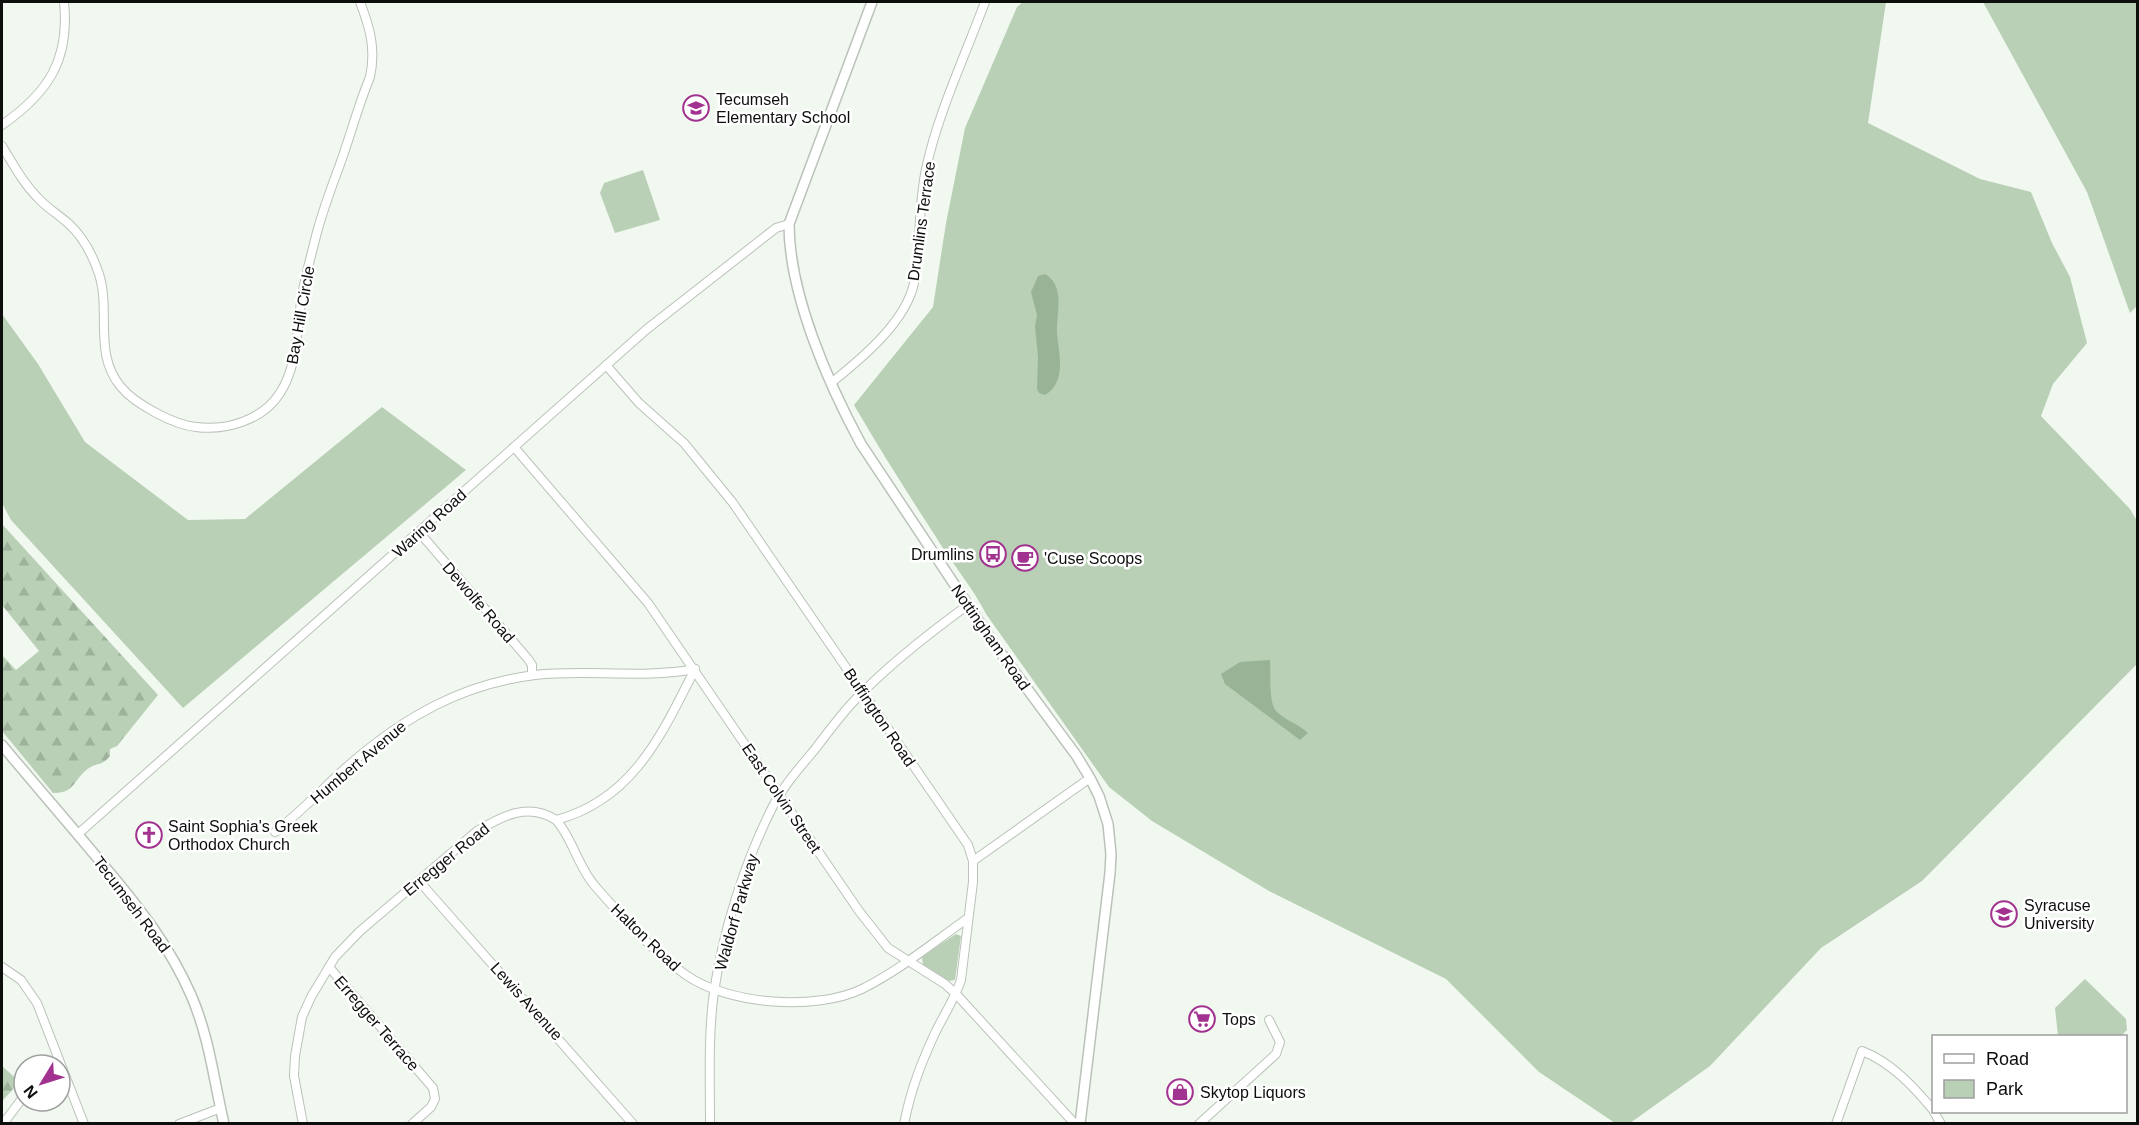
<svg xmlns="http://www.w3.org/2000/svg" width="2139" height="1125" font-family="Arial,sans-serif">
<defs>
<pattern id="forest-firs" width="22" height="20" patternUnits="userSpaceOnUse" patternTransform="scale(1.5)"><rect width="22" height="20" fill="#b9d0b6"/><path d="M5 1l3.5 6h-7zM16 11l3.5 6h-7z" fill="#9eb19b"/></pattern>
</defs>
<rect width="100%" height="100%" fill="#f1f8f0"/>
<!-- green -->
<g fill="#b9d0b6">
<path d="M1023 2H1886L1868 123 1980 179 2031 192 2052 243 2070 277 2087 343 2053 384 2041 416 2130 509 2137 521V664L1922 881 1821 948 1710 1066 1630 1123H1615L1539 1072 1446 979 1269 891 1152 821 1109 787 986 614C972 586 952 564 936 537 908 494 880 450 854 405L933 307 946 223 965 128 1017 7Z"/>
<polygon points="1983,2 2137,2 2138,305 2130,313 2087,192"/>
<polygon points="643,170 660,220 615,233 600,193 604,183"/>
<polygon points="2,314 38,364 85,442 188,520 245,519 382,407 466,470 183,708 11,520 2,503"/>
<polygon points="956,934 961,936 955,980 948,981 923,965 922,957"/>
<polygon points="2085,979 2126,1019 2127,1030 2121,1036 2058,1036 2055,1008"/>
</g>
<!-- forest -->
<g fill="url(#forest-firs)">
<path d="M2 524 158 695 117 746 110 749V756C101 767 98 762 89 768 74 778 75 794 53 793L2 731V655L16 670 39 651 2 605Z"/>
<polygon points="2,1066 20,1082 2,1101"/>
</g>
<!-- water -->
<g fill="#99b396">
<path d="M1045 274C1066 286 1056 314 1057 334 1059 354 1067 382 1045 395L1039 393 1037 389 1038 357 1035 326 1037 315 1031 292 1038 276Z"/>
<path d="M1270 660C1271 672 1268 704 1277 712 1286 721 1299 724 1308 733L1300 740 1225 684 1221 674 1240 662Z"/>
</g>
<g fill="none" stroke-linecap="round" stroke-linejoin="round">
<!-- minor casing -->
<g stroke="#bac2b9" stroke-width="10">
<g id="minor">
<path d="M2 125C48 93 70 60 64 2"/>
<path d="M2 146C13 164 23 183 38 198 47 208 59 215 69 224 83 237 93 256 99 274 111 312 93 354 121 387 135 404 174 425 196 427 226 431 263 420 280 393 297 367 297 332 301 302 304 281 310 260 315 240 321 215 330 191 339 167 350 137 358 106 370 77 376 49 370 28 360 2"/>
<path d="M606 365 639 403 684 443 733 503 968 845 973 861V882L961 980C955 998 945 1013 936 1031 921 1063 911 1089 904 1124"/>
<path d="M831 383C861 359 906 322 914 283 921 245 918 206 926 169 938 113 965 56 985 2"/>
<polyline points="514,447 648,603 859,911 888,948 945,984 956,994 1075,1124"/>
<polyline points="419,532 528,659 532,665 532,675"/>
<path d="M556 820C572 837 578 867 595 886 623 918 652 951 686 975 729 1005 816 1011 862 989 900 970 934 942 968 918"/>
<path d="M275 832C301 812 324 787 349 765 404 717 462 684 535 675 588 669 642 679 695 669"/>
<polyline points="78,834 647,329 776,228 789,224"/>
<polyline points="973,861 1090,778"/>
<polyline points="419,881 633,1124"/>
<polyline points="2,967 21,980 37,1003 84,1124"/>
<polyline points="329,967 433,1088 435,1099 431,1107 412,1124"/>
<polyline points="1934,1112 1941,1124"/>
<polyline points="3,1124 24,1096"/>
<polyline points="179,1124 221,1108"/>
<path d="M303 1124 294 1076 295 1056 302 1017 311 997 335 957 359 932 477 831C502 816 528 802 556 820 633 800 662 734 695 669"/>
<path d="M710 1124C710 1080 708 1035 714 992 723 931 745 861 773 806 784 785 801 766 816 748 828 732 840 716 853 702 887 666 928 634 968 605"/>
<polyline points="1199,1124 1276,1054 1280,1042 1269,1020"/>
<path d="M1836 1124 1862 1051C1891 1062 1914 1087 1934 1111"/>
</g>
</g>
<!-- tertiary casing -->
<g stroke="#bac2b9" stroke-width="12">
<g id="tertiary">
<path d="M872 2 789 224C789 294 828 383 861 444L992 641 1076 755 1090 778 1099 796 1108 824 1111 854 1110 873 1080 1124"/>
<path d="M2 745C36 786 71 826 105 867 139 907 170 947 191 995 209 1036 214 1081 224 1124"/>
</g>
</g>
<!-- minor -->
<use href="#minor" stroke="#fff" stroke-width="8"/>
<!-- tertiary -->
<use href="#tertiary" stroke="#fff" stroke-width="9"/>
</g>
<!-- icons -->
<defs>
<g id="school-ring" transform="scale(1.35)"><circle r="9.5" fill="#fff" stroke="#a2328f" stroke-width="1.5"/><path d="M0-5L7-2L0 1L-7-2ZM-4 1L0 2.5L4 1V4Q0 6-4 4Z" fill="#a2328f"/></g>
<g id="bus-ring" transform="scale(1.35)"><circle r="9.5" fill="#fff" stroke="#a2328f" stroke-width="1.5"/><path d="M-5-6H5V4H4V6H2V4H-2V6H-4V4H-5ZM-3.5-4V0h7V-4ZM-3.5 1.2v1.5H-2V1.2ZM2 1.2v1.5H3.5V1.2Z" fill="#a2328f"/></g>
<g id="cafe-ring" transform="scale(1.35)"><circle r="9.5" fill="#fff" stroke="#a2328f" stroke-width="1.5"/><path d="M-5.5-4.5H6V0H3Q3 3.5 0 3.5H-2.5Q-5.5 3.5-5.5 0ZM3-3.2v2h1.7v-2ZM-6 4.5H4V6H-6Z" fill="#a2328f"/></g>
<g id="church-ring" transform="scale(1.35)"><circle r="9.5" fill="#fff" stroke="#a2328f" stroke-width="1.5"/><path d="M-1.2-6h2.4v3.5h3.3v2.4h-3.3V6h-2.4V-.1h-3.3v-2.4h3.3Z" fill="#a2328f"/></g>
<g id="university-ring" transform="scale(1.35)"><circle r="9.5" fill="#fff" stroke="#a2328f" stroke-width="1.5"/><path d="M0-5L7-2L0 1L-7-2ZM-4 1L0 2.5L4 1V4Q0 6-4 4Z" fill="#a2328f"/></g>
<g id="supermarket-ring" transform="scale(1.35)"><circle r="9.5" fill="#fff" stroke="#a2328f" stroke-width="1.5"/><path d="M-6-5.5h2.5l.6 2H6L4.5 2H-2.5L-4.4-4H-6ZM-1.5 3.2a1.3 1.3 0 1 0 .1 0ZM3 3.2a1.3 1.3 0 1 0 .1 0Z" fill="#a2328f"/></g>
<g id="shop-ring" transform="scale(1.35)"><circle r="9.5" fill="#fff" stroke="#a2328f" stroke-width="1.5"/><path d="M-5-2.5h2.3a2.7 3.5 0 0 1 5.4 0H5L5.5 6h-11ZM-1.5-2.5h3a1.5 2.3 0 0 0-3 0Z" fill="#a2328f"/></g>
</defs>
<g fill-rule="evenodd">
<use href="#school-ring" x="696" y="108"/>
<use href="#bus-ring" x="993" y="554"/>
<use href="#cafe-ring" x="1025" y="558"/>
<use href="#church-ring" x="149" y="835"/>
<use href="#university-ring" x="2004" y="914"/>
<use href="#supermarket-ring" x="1202" y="1019"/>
<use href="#shop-ring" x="1180" y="1092"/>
</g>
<g text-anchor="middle" stroke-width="5" stroke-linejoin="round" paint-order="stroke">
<!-- poi labels -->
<g font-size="16" fill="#0c0f0c" stroke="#fff" text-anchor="start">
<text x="716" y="105">Tecumseh<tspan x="716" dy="18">Elementary School</tspan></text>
<text x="974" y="560" text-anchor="end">Drumlins</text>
<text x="1044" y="564">'Cuse Scoops</text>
<text x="168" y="832">Saint Sophia's Greek<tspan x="168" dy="18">Orthodox Church</tspan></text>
<text x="2024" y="911">Syracuse<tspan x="2024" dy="18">University</tspan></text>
<text x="1222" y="1025">Tops</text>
<text x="1200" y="1098">Skytop Liquors</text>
</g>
<!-- street labels -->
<g font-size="16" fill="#0c0f0c" stroke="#fff">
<text transform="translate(921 221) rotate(-82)" y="6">Drumlins Terrace</text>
<text transform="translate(300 315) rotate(-80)" y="6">Bay Hill Circle</text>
<text transform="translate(429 523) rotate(-42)" y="6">Waring Road</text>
<text transform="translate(479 602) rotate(49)" y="6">Dewolfe Road</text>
<text transform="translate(991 637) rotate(55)" y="6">Nottingham Road</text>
<text transform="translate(880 717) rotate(56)" y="6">Buffington Road</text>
<text transform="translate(358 762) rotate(-40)" y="6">Humbert Avenue</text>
<text transform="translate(782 798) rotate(56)" y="6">East Colvin Street</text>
<text transform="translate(446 859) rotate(-39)" y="6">Erregger Road</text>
<text transform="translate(132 904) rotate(53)" y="6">Tecumseh Road</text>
<text transform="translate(736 912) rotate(-74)" y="6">Waldorf Parkway</text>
<text transform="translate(646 937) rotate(44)" y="6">Halton Road</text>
<text transform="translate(527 1001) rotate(48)" y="6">Lewis Avenue</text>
<text transform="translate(377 1023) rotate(49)" y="6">Erregger Terrace</text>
</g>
</g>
<!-- border -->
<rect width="2139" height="1125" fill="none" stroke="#0c0f0c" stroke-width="6"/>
<!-- legend -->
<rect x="1932" y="1035" width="195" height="78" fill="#ffffff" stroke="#9e9f9e" stroke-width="1.5"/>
<rect x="1944" y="1054" width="30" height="9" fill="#ffffff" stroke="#9e9f9e" stroke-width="1.5"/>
<text x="1986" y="1065" font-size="18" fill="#0c0f0c">Road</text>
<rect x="1944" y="1080" width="30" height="18" fill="#b9d0b6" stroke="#9e9f9e" stroke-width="1.5"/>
<text x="1986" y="1095" font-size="18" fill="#0c0f0c">Park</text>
<!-- north arrow -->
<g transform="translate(42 1083) rotate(232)"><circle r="28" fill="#ffffff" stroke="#9e9f9e" stroke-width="1.5"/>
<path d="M0-4.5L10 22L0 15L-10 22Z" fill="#a2328f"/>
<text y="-9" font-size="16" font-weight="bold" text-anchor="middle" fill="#0c0f0c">N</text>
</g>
</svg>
